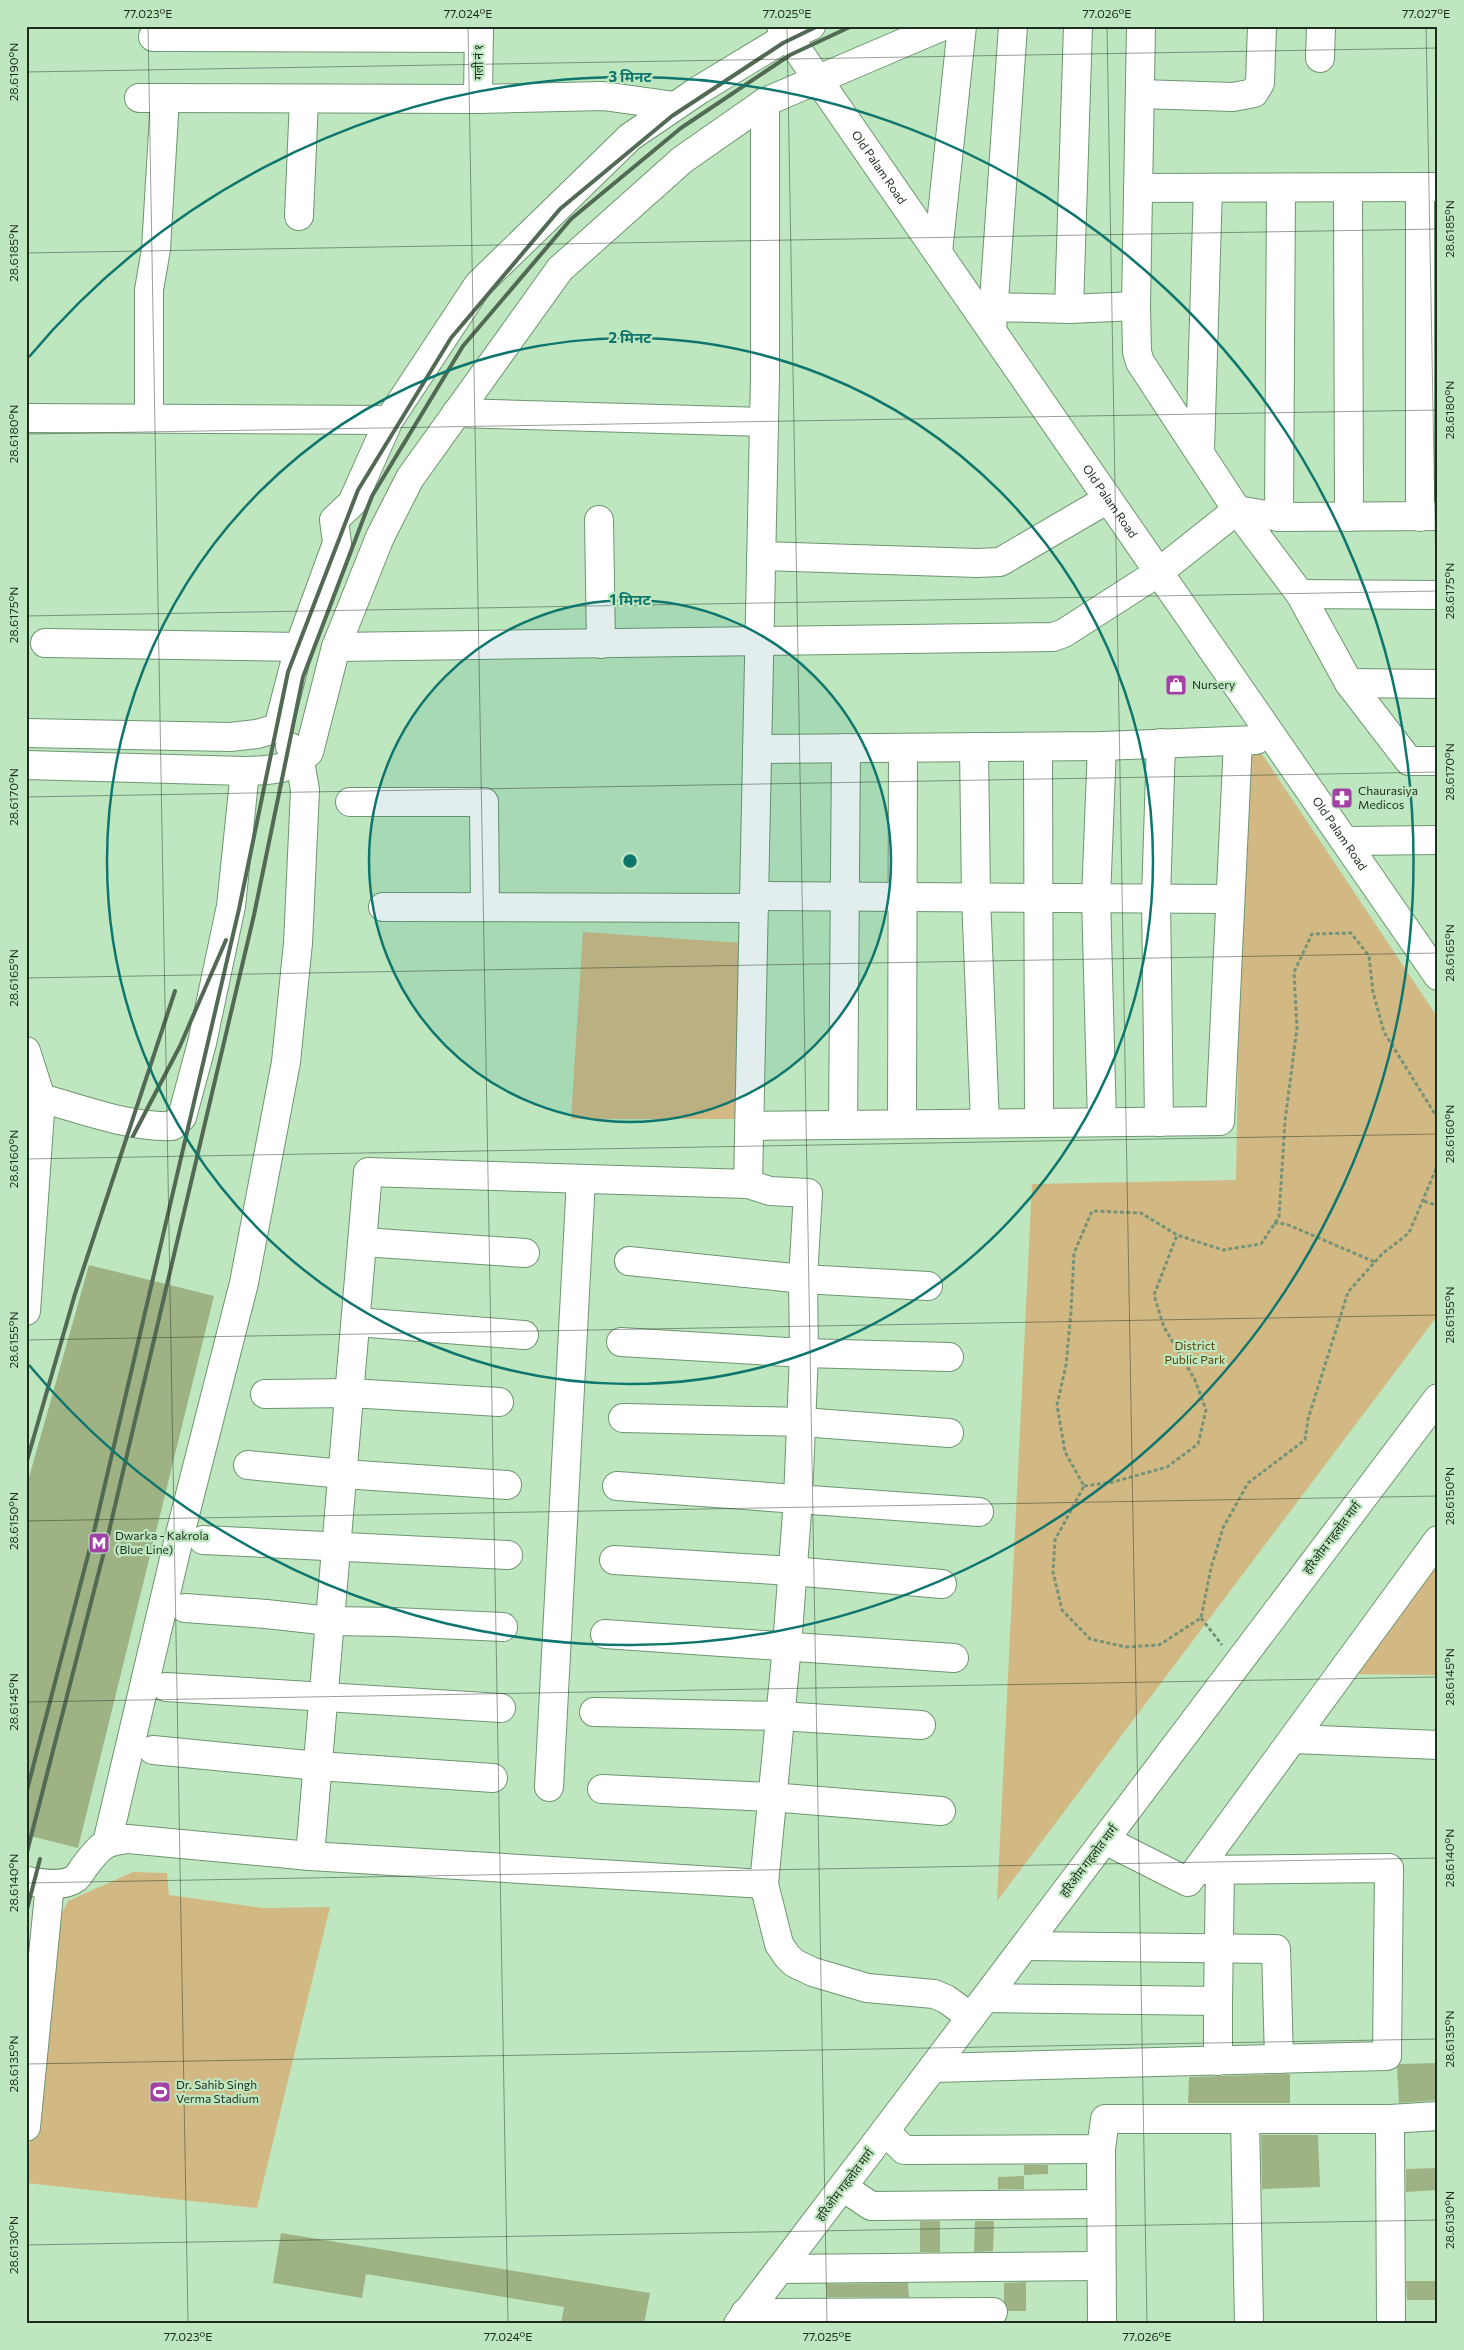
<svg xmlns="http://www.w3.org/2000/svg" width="1464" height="2350" font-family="Commissioner,'Noto Sans Devanagari',sans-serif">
<rect width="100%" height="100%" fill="#bee7c0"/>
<!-- green -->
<g fill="#d2b984">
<polygon points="1244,727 1438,1018 1438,1315 997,1901 1032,1184 1236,1180"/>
<polygon points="583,932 742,943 735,1119 571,1119"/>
<polygon points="1438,1549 1438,1675 1350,1674"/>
<polygon points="133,1872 167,1873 169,1895 263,1908 330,1907 257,2208 26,2183 42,2007 54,1929 68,1901"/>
</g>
<!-- building -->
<g fill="#9fb284">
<polygon points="89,1265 214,1296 78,1848 26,1835 26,1488"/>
<polygon points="1438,2063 1438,2100 1399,2103 1397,2067 1400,2064"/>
<polygon points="1290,2074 1290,2103 1188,2103 1189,2077"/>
<polygon points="1261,2135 1318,2135 1320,2187 1262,2189"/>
<polygon points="1024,2165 1048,2165 1048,2174 1024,2175"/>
<polygon points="1438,2168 1438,2190 1406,2192 1406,2169"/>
<polygon points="1024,2176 1024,2189 998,2189 998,2177"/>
<rect x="920" y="2221" width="20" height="31"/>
<polygon points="975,2221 994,2221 993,2251 974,2252"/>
<polygon points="281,2233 650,2293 644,2324 561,2324 564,2307 366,2274 362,2298 273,2283"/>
<polygon points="1406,2281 1438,2281 1438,2300 1407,2300"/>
<polygon points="1026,2282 1026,2311 1008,2311 1004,2302 1004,2283"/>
<polygon points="908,2283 909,2297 827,2297 826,2284"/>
</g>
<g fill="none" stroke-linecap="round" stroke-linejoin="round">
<!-- minor casing -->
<g stroke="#6e9571" stroke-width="30">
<g id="minor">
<path id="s1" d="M781 26 1438 976"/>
<polyline points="1141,26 1136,306 1137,352 1140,362 1237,510 1300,594 1349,683 1409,761 1438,761"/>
<polyline points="153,37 479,38"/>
<polyline points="1320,58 1321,26"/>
<polyline points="1140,94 1233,97 1254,93 1260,83 1262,26"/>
<polyline points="139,98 478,99 603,96 675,106"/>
<polyline points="478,99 479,26"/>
<polyline points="1138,188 1438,187"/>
<polyline points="1348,188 1349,517"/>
<polyline points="299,216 304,99"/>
<polyline points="938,252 962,26"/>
<polyline points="994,307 1069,309 1136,306"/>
<polyline points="1069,309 1078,26"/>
<polyline points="992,330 1013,26"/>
<polyline points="456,413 764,422"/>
<polyline points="26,418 389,420"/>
<polyline points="149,418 149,290 156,249 165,98"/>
<polyline points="1200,451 1208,188"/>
<polyline points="1279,517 1281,188"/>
<polyline points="1420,517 1420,187"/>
<polyline points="599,520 601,644"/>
<polyline points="761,556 977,563 1000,562 1108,499"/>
<polyline points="1300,594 1438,595"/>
<polyline points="45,643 299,647"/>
<polyline points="336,647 1053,637 1064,633 1159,572 1237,510 1279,517 1438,516"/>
<polyline points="1349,683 1438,684"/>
<polyline points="26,733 230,737 257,734 278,728 299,647 337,543 334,520 352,503 389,420 478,285 630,137 699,90 788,36 811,26"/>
<polyline points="1102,746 1096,898 1102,1122"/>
<polyline points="974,747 976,897 985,1123"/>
<polyline points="1038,747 1039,1123"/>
<polyline points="757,749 1102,746 1256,740"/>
<path d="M26 765 245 771C270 770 290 771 309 752L336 647 380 537 410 478 560 269 682 160 765 102 943 26"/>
<polyline points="350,802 484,802 485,907"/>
<polyline points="1345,841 1438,840"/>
<polyline points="754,896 1230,899"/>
<polyline points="383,907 754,908"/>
<polyline points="26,1051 41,1098"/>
<polyline points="1159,1122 1156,898 1161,743"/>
<polyline points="902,1124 903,748"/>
<polyline points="843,1125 846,748"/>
<polyline points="750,1126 1220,1121 1238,741"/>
<polyline points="748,1184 765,376 765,102"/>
<polyline points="363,1242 525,1253"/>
<polyline points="629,1261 803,1279 928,1286"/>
<path d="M26 1311 41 1098C81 1109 131 1128 172 1126L182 1117 202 1043 231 906 245 771"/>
<polyline points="356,1322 524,1335"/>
<polyline points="621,1342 804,1353 949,1357"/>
<polyline points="265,1394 350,1393 499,1402"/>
<polyline points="623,1418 802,1422 949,1433"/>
<polyline points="248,1465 343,1474 507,1485"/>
<polyline points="617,1486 979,1512"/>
<polyline points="203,1540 508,1555"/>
<polyline points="614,1560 792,1571 942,1584"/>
<polyline points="185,1608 266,1614 330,1621 394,1622 503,1627"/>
<polyline points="605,1634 954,1658"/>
<polyline points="166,1687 501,1708"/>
<polyline points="594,1712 780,1716 921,1725"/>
<polyline points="1294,1739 1438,1745"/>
<polyline points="153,1750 318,1766 493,1778"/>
<polyline points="549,1787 581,1179"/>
<polyline points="602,1789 771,1797 941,1811"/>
<polyline points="1105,1840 1188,1882 1438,1540"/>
<polyline points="107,1843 179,1538 244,1283 286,1062 298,943 305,790 300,761 290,747"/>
<polyline points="310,1856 368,1172 748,1184 770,1191 808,1193 803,1279 804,1353 798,1499 787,1646 764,1884 779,1944 787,1956 794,1963 813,1972 867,1988 934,1994 946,1999 971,2017"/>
<path d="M26 1881C41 1883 63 1888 76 1878 79 1876 82 1869 85 1866 99 1847 104 1841 128 1839L310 1856 764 1884"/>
<polyline points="1025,1946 1276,1949 1279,2059"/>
<polyline points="986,1998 1218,2001 1220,1870"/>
<polyline points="1218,2061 1218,2001"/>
<polyline points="933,2068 1387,2056 1389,1868 1198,1870"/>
<polyline points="1245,2119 1249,2324"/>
<polyline points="1390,2119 1391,2324"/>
<polyline points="26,2127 50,1884"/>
<polyline points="885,2131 904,2150 1101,2149 1105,2119 1390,2119 1438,2116"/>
<polyline points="1101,2149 1102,2324"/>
<polyline points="843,2187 871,2206 1101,2204"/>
<polyline points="780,2269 1101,2266"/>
<polyline points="745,2313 993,2312"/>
<polyline points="738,2324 885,2131 1438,1398"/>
</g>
</g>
<!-- path -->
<g stroke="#769377" stroke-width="3" stroke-dasharray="4 2.5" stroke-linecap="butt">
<polyline points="1438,1119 1384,1032 1373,992 1369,956 1351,933 1312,934 1294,972 1297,1028 1285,1121 1279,1217 1261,1244 1223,1250 1177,1235 1141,1213 1092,1211 1074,1253 1071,1312 1066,1365 1057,1405 1065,1452 1084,1486 1055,1540 1053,1572 1062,1610 1090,1639 1126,1647 1159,1645 1201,1618 1211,1568 1223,1528 1248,1483 1305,1440 1308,1419 1348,1292 1382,1254 1409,1233 1438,1164"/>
<polyline points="1424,1201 1438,1206"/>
<polyline points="1274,1223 1286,1224 1375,1262"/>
<polyline points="1084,1486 1113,1482 1167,1467 1198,1444 1206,1410 1195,1380 1164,1327 1154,1295 1177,1235"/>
<polyline points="1201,1618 1222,1645"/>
</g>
<!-- minor -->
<use href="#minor" stroke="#fff" stroke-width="28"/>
<!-- rail -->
<g stroke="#526a53" stroke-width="4">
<polyline points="133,1136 180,1046 226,940"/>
<polyline points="26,1464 75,1294 175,991"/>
<polyline points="26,1794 92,1540 239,909 288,672 358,490 451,338 560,209 672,116 783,43 818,26"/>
<polyline points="26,1856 106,1544 197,1157 254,915 303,677 372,496 463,346 571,219 681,128 790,55 852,26"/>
<polyline points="26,1913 40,1859"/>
</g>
</g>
<!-- ticks -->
<path fill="none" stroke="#1e2d1f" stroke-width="1" stroke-opacity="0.45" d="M148 26 188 2324M468 26 508 2324M787 26 827 2324M1107 26 1147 2324M1426 26 1438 681M26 72 1438 48M26 253 1438 229M26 434 1438 410M26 616 1438 591M26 797 1438 772M26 978 1438 953M26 1159 1438 1134M26 1340 1438 1315M26 1521 1438 1496M26 1702 1438 1677M26 1883 1438 1858M26 2064 1438 2039M26 2245 1438 2220"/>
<!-- distance rings -->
<circle cx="630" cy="861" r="261" fill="#0f766e" fill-opacity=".12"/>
<g fill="none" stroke="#0f766e" stroke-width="2.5">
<circle cx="630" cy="861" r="261"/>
<circle cx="630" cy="861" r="523"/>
<path d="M29 357A784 784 0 1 1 29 1365"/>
</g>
<!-- icons -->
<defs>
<g id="shop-square" transform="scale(1.125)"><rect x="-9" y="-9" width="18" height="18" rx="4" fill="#a340a6" stroke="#bee7c0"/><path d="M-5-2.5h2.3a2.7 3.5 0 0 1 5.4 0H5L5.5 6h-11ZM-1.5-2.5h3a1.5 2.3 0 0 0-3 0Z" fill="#fff"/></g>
<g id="pharmacy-square" transform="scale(1.125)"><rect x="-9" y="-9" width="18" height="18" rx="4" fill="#a340a6" stroke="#bee7c0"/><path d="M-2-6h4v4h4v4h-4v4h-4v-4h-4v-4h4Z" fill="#fff"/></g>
<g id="metro-square" transform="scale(1.125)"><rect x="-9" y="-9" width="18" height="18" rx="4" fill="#a340a6" stroke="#bee7c0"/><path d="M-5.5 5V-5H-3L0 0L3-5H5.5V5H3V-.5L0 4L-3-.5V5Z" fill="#fff"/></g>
<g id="stadium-square" transform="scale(1.125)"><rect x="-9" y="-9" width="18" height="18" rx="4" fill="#a340a6" stroke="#bee7c0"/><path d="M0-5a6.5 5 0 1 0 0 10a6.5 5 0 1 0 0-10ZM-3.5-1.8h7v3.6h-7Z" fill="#fff"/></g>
</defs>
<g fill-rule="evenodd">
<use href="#shop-square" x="1176" y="685"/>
<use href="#pharmacy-square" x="1342" y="798"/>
<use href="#metro-square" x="99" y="1543"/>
<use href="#stadium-square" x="160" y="2092"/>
</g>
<g text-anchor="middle" stroke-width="4.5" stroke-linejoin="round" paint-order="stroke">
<!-- street labels -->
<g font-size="12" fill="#1e2d1f" stroke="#bee7c0">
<text transform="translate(479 62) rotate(-90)" y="4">गली नं १</text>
<text dy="4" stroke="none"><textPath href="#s1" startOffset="172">Old Palam Road</textPath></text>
<text dy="4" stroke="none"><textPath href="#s1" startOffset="578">Old Palam Road</textPath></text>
<text dy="4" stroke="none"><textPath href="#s1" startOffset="982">Old Palam Road</textPath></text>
<text transform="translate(1332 1538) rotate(-53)" y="4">हरिओम गहलोत मार्ग</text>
<text transform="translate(1089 1861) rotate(-53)" y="4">हरिओम गहलोत मार्ग</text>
<text transform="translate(845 2185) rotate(-53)" y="4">हरिओम गहलोत मार्ग</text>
</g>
<!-- poi labels -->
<g font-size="12" fill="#1e2d1f" stroke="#bee7c0" text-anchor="start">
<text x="1192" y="689">Nursery</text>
<text x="1358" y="795">Chaurasiya<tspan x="1358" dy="14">Medicos</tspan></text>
<text x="115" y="1540">Dwarka - Kakrola<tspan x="115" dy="14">(Blue Line)</tspan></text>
<text x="176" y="2089">Dr. Sahib Singh<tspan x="176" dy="14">Verma Stadium</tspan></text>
</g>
<!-- park labels -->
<g font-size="12" fill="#58430a" stroke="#bee7c0">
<text x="1195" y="1350">District<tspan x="1195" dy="14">Public Park</tspan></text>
</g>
</g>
<circle cx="630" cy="861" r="8" fill="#0f766e" stroke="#bee7c0" stroke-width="2.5"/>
<g font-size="15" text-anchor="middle" font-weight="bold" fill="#0f766e" stroke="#bee7c0" stroke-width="4.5" stroke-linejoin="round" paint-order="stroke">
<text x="630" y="82">3 मिनट</text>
<text x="630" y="343">2 मिनट</text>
<text x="630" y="605">1 मिनट</text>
</g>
<!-- border -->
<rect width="1464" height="2350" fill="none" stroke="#bee7c0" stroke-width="55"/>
<rect x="28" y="28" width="1408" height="2294" fill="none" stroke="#1e2d1f" stroke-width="2"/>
<g font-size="12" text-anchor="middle" fill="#1e2d1f">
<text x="148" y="18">77.023°E</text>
<text x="468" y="18">77.024°E</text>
<text x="787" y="18">77.025°E</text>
<text x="1107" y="18">77.026°E</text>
<text x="1426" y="18">77.027°E</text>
<text transform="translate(14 72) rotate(-90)" y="4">28.6190°N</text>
<text transform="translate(1450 229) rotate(-90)" y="4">28.6185°N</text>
<text transform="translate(14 253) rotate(-90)" y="4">28.6185°N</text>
<text transform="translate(1450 410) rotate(-90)" y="4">28.6180°N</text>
<text transform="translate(14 434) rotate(-90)" y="4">28.6180°N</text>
<text transform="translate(1450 591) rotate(-90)" y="4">28.6175°N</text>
<text transform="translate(14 615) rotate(-90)" y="4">28.6175°N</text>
<text transform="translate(1450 772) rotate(-90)" y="4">28.6170°N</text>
<text transform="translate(14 797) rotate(-90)" y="4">28.6170°N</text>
<text transform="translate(1450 953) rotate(-90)" y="4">28.6165°N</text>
<text transform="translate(14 978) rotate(-90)" y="4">28.6165°N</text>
<text transform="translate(1450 1134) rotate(-90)" y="4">28.6160°N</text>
<text transform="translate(14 1159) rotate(-90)" y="4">28.6160°N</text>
<text transform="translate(1450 1315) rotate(-90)" y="4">28.6155°N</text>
<text transform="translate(14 1340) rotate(-90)" y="4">28.6155°N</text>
<text transform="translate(1450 1496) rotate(-90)" y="4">28.6150°N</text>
<text transform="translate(14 1521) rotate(-90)" y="4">28.6150°N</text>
<text transform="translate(1450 1677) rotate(-90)" y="4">28.6145°N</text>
<text transform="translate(14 1702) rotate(-90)" y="4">28.6145°N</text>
<text transform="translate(1450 1858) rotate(-90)" y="4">28.6140°N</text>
<text transform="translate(14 1883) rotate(-90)" y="4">28.6140°N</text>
<text transform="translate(1450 2039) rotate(-90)" y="4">28.6135°N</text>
<text transform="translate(14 2064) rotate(-90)" y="4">28.6135°N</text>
<text transform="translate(1450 2220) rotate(-90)" y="4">28.6130°N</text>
<text transform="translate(14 2245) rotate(-90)" y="4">28.6130°N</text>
<text x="188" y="2341">77.023°E</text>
<text x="508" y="2341">77.024°E</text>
<text x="827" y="2341">77.025°E</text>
<text x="1147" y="2341">77.026°E</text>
</g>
</svg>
